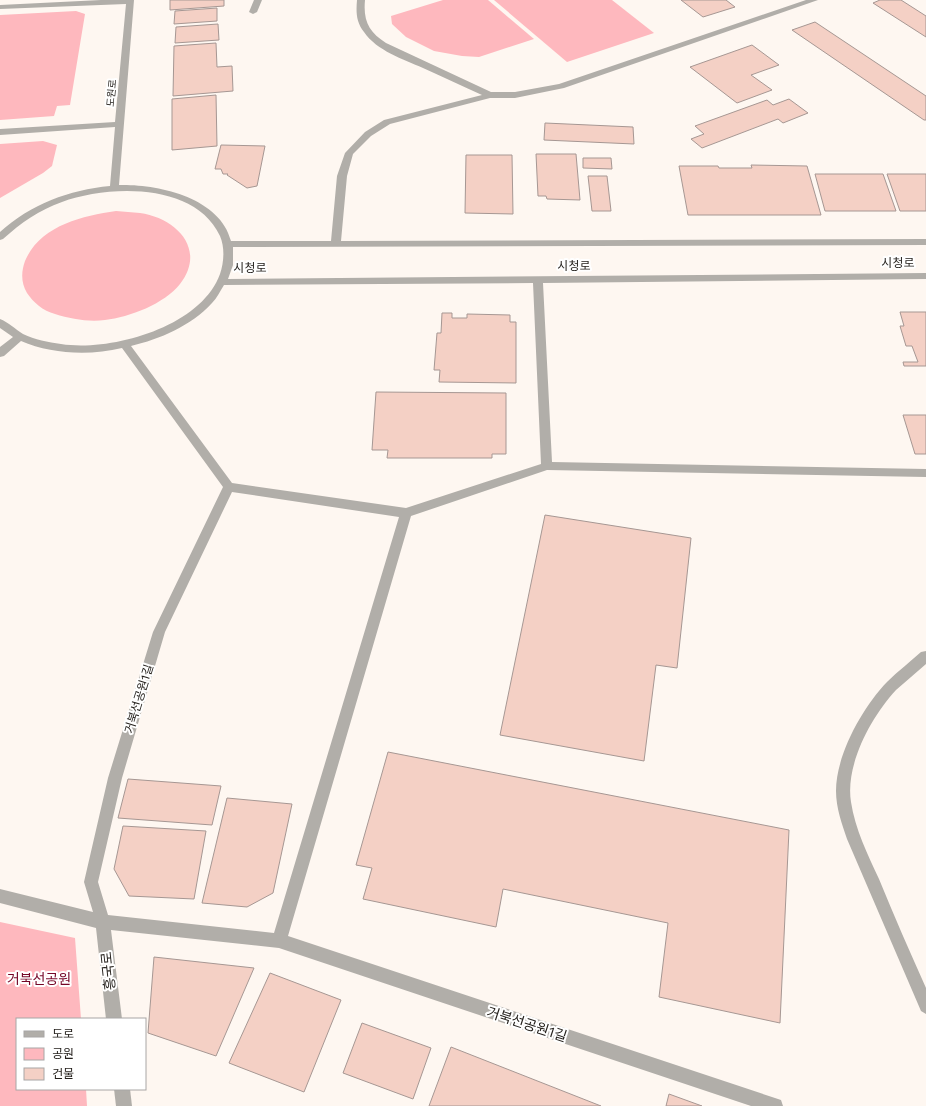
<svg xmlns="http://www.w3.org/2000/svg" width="926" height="1106" font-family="Commissioner,'Noto Sans KR',sans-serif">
<rect width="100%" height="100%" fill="#fef7f1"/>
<!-- green -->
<g fill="#feb8be">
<polygon points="443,0 488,0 534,39 479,57 462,56 434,51 406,37 392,24 391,16"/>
<polygon points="494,0 612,0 654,33 567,62"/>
<polygon points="76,11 85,14 70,105 57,106 54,116 0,120 0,15"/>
<polygon points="43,141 57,145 52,166 43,173 0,198 0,144"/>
<path d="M116 211C124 212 132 212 140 213 176 218 207 249 180 284 164 304 130 317 105 320 88 322 71 319 55 314 43 311 33 302 27 293 21 283 21 272 25 261 40 226 81 216 116 211Z"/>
<polygon points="0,922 75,938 81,1019 17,1019 17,1089 86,1089 87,1106 0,1106"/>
</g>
<!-- building -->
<g fill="#f4d0c5" stroke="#a69793">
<polygon points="170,0 224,0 224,6 170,10"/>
<polygon points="681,0 726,0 735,7 703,17"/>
<polygon points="880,0 901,0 926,16 926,37 873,3"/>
<polygon points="217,8 217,21 174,24 175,11"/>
<polygon points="815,22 926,96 926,120 924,120 792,30"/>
<polygon points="218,24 219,40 175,43 176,27"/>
<polygon points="216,43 217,67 232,66 233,91 173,96 174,46"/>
<polygon points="752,45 779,65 751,75 772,90 737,103 690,67"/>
<polygon points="216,95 217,146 172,150 172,99"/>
<polygon points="789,99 808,113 783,123 778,119 702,148 691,139 704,134 695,126 767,100 773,105"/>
<polygon points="545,123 633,127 634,144 544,140"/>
<polygon points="221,145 265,146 257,186 247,188 227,175 228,174 223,174 221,169 215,169"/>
<polygon points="536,154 576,154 580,200 547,199 546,196 538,196"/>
<polygon points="466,155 512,155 513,214 465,213"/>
<polygon points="583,158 611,158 612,169 583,168"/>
<polygon points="751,165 807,166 821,215 688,215 679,166 718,166 719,168 752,168"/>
<polygon points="815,174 883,174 896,211 825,211"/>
<polygon points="887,174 926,174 926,211 900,211"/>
<polygon points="588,176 607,176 611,211 592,211"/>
<polygon points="900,312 926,312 926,366 904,366 903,362 918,362 912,346 906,346 900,326 904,326"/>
<polygon points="442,313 452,313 452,318 467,318 467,314 510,315 510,322 516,322 516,383 439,382 440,370 434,370 437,333 441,333"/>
<polygon points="376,392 506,393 506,454 492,454 492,458 387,458 388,450 372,450"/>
<polygon points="903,415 926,415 926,454 915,454"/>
<polygon points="545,515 691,538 677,668 656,665 644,761 500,735"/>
<polygon points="388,752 789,830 780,1023 659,997 668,923 503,889 496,927 363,899 372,868 356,865"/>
<polygon points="128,779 221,786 212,825 118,818"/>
<polygon points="227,798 292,804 273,893 247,907 202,903"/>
<polygon points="123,826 206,831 194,899 129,896 114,869"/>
<polygon points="154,957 254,968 216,1056 148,1033"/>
<polygon points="270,973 341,1000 304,1092 229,1063"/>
<polygon points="362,1023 431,1048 413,1099 343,1073"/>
<polygon points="451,1047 601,1106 429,1106"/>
<polygon points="669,1094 702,1106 666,1106"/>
</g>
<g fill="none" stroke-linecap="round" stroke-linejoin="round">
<!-- minor -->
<g fill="#b1aea9" fill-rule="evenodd">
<path d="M101 0H134L119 185C157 184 220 197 231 241H331L337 176 345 153 365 132 384 120 482 95C462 86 443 77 423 68 403 59 377 51 364 32 356 22 356 12 357 0H365C363 21 369 32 386 43L491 92H515L559 84 806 0H818L564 88 515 98H490L390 124 371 136 353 154 347 176 341 241 926 239V245L233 247V265L228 279 926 273V279L543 283 552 462 926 469V477L547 470 411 516 288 936 775 1098 781 1100 783 1106H751L279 948 111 930 122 1019H106L96 928 0 903V889L93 912 84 882 108 778 153 632 223 487 122 348C89 356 51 354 21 341L4 356 0 357V347L13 337 0 328V319C8 322 15 329 23 334 35 340 48 342 61 344 111 352 201 327 220 274 224 262 225 248 220 236 195 182 108 185 62 202 39 210 21 223 3 239L0 240V232C31 204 69 190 110 186L115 127 0 135V129L115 122 126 4 0 9V5ZM533 283 541 464 406 508 232 483 131 346C160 339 191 326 212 303 217 298 220 291 224 285ZM232 492 399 517 274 933 108 915 98 882 122 778 165 632Z"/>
<polygon points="254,0 262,0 257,12 253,14 249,12"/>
<path d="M926 651V664C916 673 906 681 896 690 871 717 845 765 851 802 855 829 868 855 879 879 894 916 910 952 926 988V1014L921 1011 847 839C842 824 836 808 836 791 836 755 862 708 887 682 898 671 910 662 921 652Z"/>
<polygon points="114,1089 130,1089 132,1106 116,1106"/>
</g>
</g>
<g text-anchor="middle" stroke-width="4" stroke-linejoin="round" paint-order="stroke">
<!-- far-street labels -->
<g font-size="10" fill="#25211d" stroke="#fff">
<text transform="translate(111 93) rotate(-85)" y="4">도원로</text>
</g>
<!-- street labels -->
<g font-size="12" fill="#25211d" stroke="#fff">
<text x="898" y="267">시청로</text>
<text x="574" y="270">시청로</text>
<text x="250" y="272">시청로</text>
<text transform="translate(139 699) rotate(-73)" y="4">거북선공원1길</text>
</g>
<!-- near-street labels -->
<g font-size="14" fill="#25211d" stroke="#fff">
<text transform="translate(108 971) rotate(-96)" y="5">흥국로</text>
<text transform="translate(527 1024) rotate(18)" y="5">거북선공원1길</text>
</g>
<!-- near-park labels -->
<g font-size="14" fill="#740627" stroke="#fff">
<text x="39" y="984">거북선공원</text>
</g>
</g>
<!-- legend -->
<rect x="16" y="1018" width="130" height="72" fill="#ffffff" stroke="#a8a6a5"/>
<rect x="24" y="1031" width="20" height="6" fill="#b1aea9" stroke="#a8a6a5"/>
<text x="52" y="1038" font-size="12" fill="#25211d">도로</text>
<rect x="24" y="1048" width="20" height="12" fill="#feb8be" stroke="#a8a6a5"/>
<text x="52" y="1058" font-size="12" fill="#25211d">공원</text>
<rect x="24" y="1068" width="20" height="12" fill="#f4d0c5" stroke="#a8a6a5"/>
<text x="52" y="1078" font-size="12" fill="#25211d">건물</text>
</svg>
